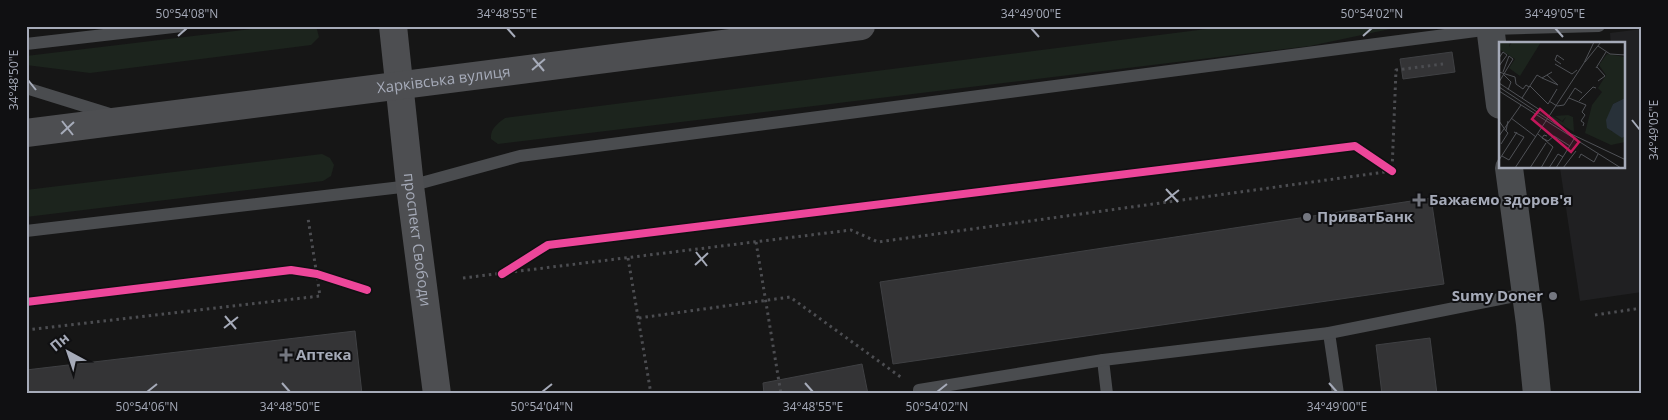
<svg xmlns="http://www.w3.org/2000/svg" width="1668" height="420" font-family="'Open Sans',sans-serif">
<rect width="100%" height="100%" fill="#161616"/>
<!-- built -->
<polygon fill="#202022" points="1642,29 1642,292 1580,301 1560,168 1624,168 1624,44 1611,44 1610,33"/>
<!-- green -->
<g fill="#1c241d">
<polygon points="277,26 316,26 319,37 311,45 90,73 26,65 26,56"/>
<path d="M1230 26H1404L1310 46 498 144 491 139C490 129 497 124 505 118Z"/>
<polygon points="322,154 330,158 334,165 331,176 323,181 26,217 26,190"/>
</g>
<!-- building -->
<g fill="#343436" stroke="#3f4043">
<polygon points="1452,52 1455,72 1403,79 1400,59"/>
<polygon points="1431,198 1444,284 893,364 880,282"/>
<polygon points="355,331 362,394 26,394 26,370"/>
<polygon points="1430,338 1437,394 1382,394 1376,345"/>
<polygon points="862,364 868,394 764,394 763,383"/>
</g>
<g fill="none" stroke-linecap="round" stroke-linejoin="round">
<!-- path -->
<g stroke="#4c4d51" stroke-width="3" stroke-dasharray="2.5 4" stroke-linecap="butt">
<polyline points="756,242 781,394"/>
<polyline points="628,258 651,394"/>
<polyline points="463,278 851,230 878,242 1392,171 1396,70 1443,64"/>
<polyline points="1595,315 1642,308"/>
<polyline points="639,318 790,297 902,378"/>
<polyline points="26,330 320,296 308,218"/>
</g>
<!-- service -->
<g stroke="#4a4c4f" stroke-width="12">
<polyline points="26,44 182,26"/>
<polyline points="26,88 113,115"/>
<polyline points="26,231 410,186 520,156 1491,29 1599,26"/>
<polyline points="1329,333 1338,394"/>
<polyline points="1103,360 1107,394"/>
<polyline points="919,394 919,390 1103,360 1329,333 1525,294"/>
</g>
<!-- tertiary -->
<g stroke="#4a4c4f" stroke-width="28">
<polyline points="1490,26 1500,105"/>
<polyline points="1509,168 1530,324 1537,394"/>
</g>
<!-- primary -->
<g stroke="#4d4e51" stroke-width="28">
<path id="s1" d="M393 26 410 186 437 394"/>
<path id="s2" d="M26 133C304 97 583 63 861 26"/>
</g>
<!-- cycleway casing -->
<g stroke="#101012" stroke-width="11">
<g id="cycleway">
<polyline points="502,274 548,245 1355,146 1392,171"/>
<polyline points="26,302 291,270 317,274 367,290"/>
</g>
</g>
<!-- cycleway -->
<use href="#cycleway" stroke="#ed469a" stroke-width="8"/>
</g>
<!-- ticks -->
<path fill="none" stroke="#a6abb9" stroke-width="2" d="M507 28 515 37M1031 28 1039 37M1555 28 1563 37M178 36 187 28M1363 36 1372 28M533 58 544 71M532 70 545 59M28 80 36 90M1632 120 1640 130M62 121 73 135M61 134 74 122M1166 189 1178 202M1165 201 1179 190M696 252 707 266M695 265 708 253M225 316 236 329M224 328 238 317M282 383 290 392M805 383 813 392M1329 383 1337 392M147 392 157 384M542 392 552 384M937 392 947 384"/>
<!-- markers -->
<g fill="#747780" stroke="#101012" stroke-width="2">
<path d="M1416.5 192.5h5v5h5v5h-5v5h-5v-5h-5v-5h5z"/>
<circle cx="1307" cy="217" r="5"/>
<circle cx="1553" cy="296" r="5"/>
<path d="M283.5 347.5h5v5h5v5h-5v5h-5v-5h-5v-5h5z"/>
</g>
<g text-anchor="middle" stroke-width="4" stroke-linejoin="round" paint-order="stroke">
<!-- street labels -->
<g font-size="15" fill="#a6abb9" stroke="#101012">
<text dy="5" stroke="none"><textPath href="#s2" startOffset="421">Харківська вулиця</textPath></text>
<text dy="5" stroke="none"><textPath href="#s1" startOffset="215">проспект Свободи</textPath></text>
</g>
<!-- poi labels -->
<g font-size="15" font-weight="bold" fill="#a6abb9" stroke="#101012" text-anchor="start">
<text x="1429" y="205">Бажаємо здоров'я</text>
<text x="1317" y="222">ПриватБанк</text>
<text x="1543" y="301" text-anchor="end">Sumy Doner</text>
<text x="296" y="360">Аптека</text>
</g>
</g>
<!-- overview -->
<g transform="translate(1499 42)">
<rect width="126" height="126" fill="#161616"/>
<path d="M0 0H11L10 5 13 0H42L21 34 10 26 16 17 0 7ZM108 12 126 15V56L114 62 110 74 112 89 126 94V100L112 103 86 91 93 63 103 50 99 46 107 33 100 23ZM69 73 74 75 75 90 52 76 53 74 67 82 64 80 67 75 63 79 56 74Z" fill="#1c241d"/>
<path d="M126 56V94L123 96 108 86 107 78 114 62Z" fill="#283139"/>
<path fill="none" stroke="#505257" stroke-width="1" d="M99 4 111 12 127 13M0 16 4 10 8 13 0 24M86 20 102 0M56 22 73 32 78 28M62 22 56 18 58 13 65 18M98 25 106 34 99 39M97 26 107 10M0 30 16 35 17 42 24 47 27 43 30 45M4 30 10 14M5 33 12 40 9 48M43 36 59 43 48 33M0 40 14 17 10 14M0 41 50 74M31 44 49 62 58 47M0 45 70 91 127 118M0 49 122 126M23 56 38 33 43 36 53 30M70 56 87 63 83 70 86 73 82 79 85 81 84 84M50 59 58 64 65 63 76 46 83 51M80 59 94 45 97 46M12 76 37 95M0 79 7 89 9 79M39 92 54 105 42 126M0 94 22 63M48 94 45 93 43 96 49 99 55 94 71 104M2 102 9 91 7 89M3 114 10 118 25 95 15 90M80 116 82 112 95 120 99 112M0 118 18 90M16 126 85 21 95 0M31 126 47 101M50 126 59 112 64 115M57 126 75 97M64 126 77 109"/>
<path fill="#c2185b" fill-opacity="0.15" stroke="#c2185b" stroke-width="2.5" d="M41 67 80 100 72 110 33 77Z"/>
<rect width="126" height="126" fill="none" stroke="#a6abb9" stroke-width="2.5"/>
</g>
<!-- border -->
<rect width="1668" height="420" fill="none" stroke="#101012" stroke-width="55"/>
<!-- north arrow -->
<g transform="translate(68 352) rotate(320)" stroke="#101012" stroke-width="4" paint-order="stroke">
<path d="M0-4L9 19L0 12L-9 19Z" fill="#a6abb9"/>
<text y="-8" font-size="14" font-weight="bold" text-anchor="middle" fill="#a6abb9">Пн</text>
</g>
<rect x="28" y="28" width="1612" height="364" fill="none" stroke="#a6abb9" stroke-width="2"/>
<g font-size="12" text-anchor="middle" fill="#a6abb9">
<text x="187" y="18">50°54'08"N</text>
<text x="507" y="18">34°48'55"E</text>
<text x="1031" y="18">34°49'00"E</text>
<text x="1372" y="18">50°54'02"N</text>
<text x="1555" y="18">34°49'05"E</text>
<text transform="translate(14 80) rotate(-90)" y="4">34°48'50"E</text>
<text transform="translate(1654 130) rotate(-90)" y="4">34°49'05"E</text>
<text x="147" y="411">50°54'06"N</text>
<text x="290" y="411">34°48'50"E</text>
<text x="542" y="411">50°54'04"N</text>
<text x="813" y="411">34°48'55"E</text>
<text x="937" y="411">50°54'02"N</text>
<text x="1337" y="411">34°49'00"E</text>
</g>
</svg>
